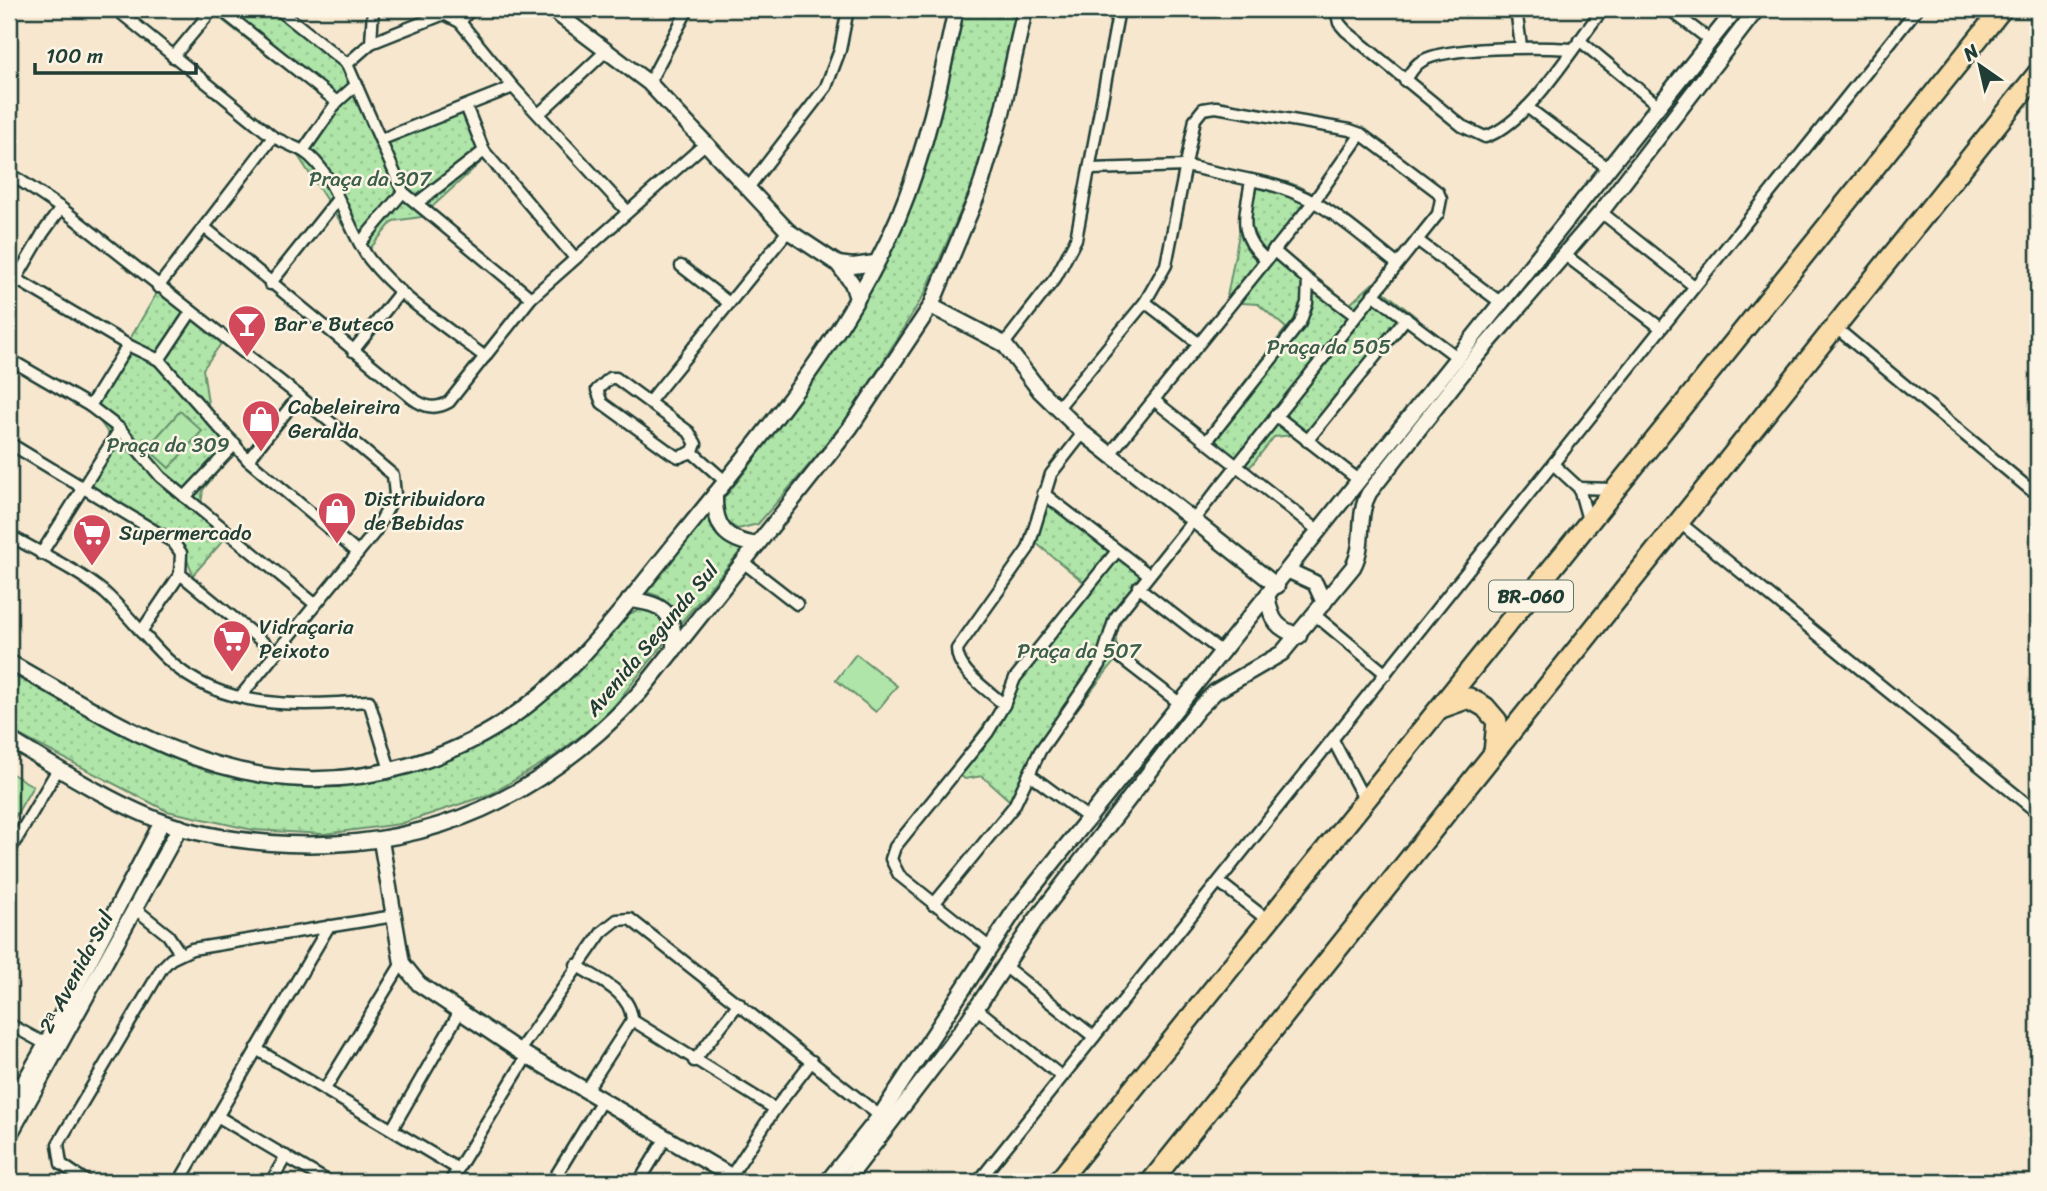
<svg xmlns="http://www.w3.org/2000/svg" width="2047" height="1191" font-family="Sriracha,sans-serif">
<defs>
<pattern id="green-dots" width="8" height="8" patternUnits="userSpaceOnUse" patternTransform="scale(1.75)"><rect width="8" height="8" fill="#afe5a8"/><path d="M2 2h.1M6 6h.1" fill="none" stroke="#96c591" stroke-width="1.8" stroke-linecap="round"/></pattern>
</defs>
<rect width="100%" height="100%" fill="#f7e7cf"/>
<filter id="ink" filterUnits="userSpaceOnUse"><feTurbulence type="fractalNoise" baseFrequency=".0143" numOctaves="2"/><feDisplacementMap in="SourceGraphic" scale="14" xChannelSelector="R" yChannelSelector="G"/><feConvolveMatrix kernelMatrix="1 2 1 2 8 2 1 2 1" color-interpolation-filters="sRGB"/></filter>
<g filter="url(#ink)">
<!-- green -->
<g fill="url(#green-dots)" stroke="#67916e" stroke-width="2">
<polygon points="208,9 284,9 347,56 383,134 469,99 480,163 421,217 393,221 363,257 295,151 329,103"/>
<polygon points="961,9 1017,9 1007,72 979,169 925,293 846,422 758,524 738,529 726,522 722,501 755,459 905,214"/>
<path d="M1250 176C1275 179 1301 181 1319 201L1279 248 1350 304 1373 283 1416 317 1307 448 1293 435 1274 437 1242 477 1198 443 1286 328 1258 304 1226 302Z"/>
<polygon points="161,286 225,338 203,369 209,410 242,441 203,490 200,512 229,534 193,575 182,547 86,485 114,442 90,407"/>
<polygon points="1046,489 1151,575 1114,626 1118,657 1044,751 1018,808 982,776 965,779 952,769 1086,584 1031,539"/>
<path d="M706 511C711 532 720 544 743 548L674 631 675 615 659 596 643 591Z"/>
<polygon points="643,609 654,611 662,618 663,645 606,716 556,755 491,794 400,824 324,834 253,830 167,811 17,734 9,721 9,674 206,768 274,784 374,779 425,768 472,747 530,711 578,670 628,614"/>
</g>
<!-- pitch -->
<g fill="#afe5a8" stroke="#67916e" stroke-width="2">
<polygon points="180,411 202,431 169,468 147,448"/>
<polygon points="856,654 897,686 876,712 836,680"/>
<polygon points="9,772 33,786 9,827"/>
</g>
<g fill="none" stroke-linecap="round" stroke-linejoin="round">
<!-- street casing -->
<g stroke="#1f3d34" stroke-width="15">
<g id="street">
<polyline points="116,9 273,137 158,287"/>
<path d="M220 9 337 102 303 151C336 172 346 229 370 260 401 299 447 327 485 357"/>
<polyline points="278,9 347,64 403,192 531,298"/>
<path d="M1336 9 1339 23 1346 31 1462 126 1485 137C1529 123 1574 45 1603 9"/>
<polyline points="1516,9 1521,46"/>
<polyline points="1669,9 1711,41"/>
<polyline points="460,22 471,9"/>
<polyline points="1579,40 1659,106"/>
<polyline points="371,43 373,9"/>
<polyline points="173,57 213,9"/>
<polyline points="347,64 371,43 444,14 460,22 513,87 627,211"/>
<path d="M1405 81C1410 74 1414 65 1422 61 1446 46 1541 47 1572 49"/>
<polyline points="649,83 688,9"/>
<polyline points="337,102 357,84"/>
<polyline points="466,106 484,151"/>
<polyline points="1527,107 1609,169"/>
<polyline points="540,113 606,51"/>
<polyline points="273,137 303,151"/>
<polyline points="382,139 513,87"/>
<path d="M1091 169 1186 166 1251 180C1246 215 1236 233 1265 259"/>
<polyline points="9,173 61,208 299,396 393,475 395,495 375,532 240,697"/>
<path d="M1251 180C1317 192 1346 224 1397 264"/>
<polyline points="748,188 826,87 840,50 848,9"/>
<polyline points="417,203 484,151 575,258"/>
<polyline points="1601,212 1694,286"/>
<path d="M204 227 412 398C424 407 435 410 449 402L531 298 706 143"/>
<polyline points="1417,240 1500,302"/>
<polyline points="360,243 403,192"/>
<polyline points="1565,255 1661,328"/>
<polyline points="681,266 729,303"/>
<polyline points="16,279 128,345"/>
<polyline points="1308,280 1356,316"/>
<polyline points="270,284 337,200"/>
<polyline points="9,291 43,233 61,208"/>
<polyline points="1373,294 1457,357"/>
<polyline points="1145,302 1198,343"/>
<polyline points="1835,327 2038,496"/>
<polyline points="1004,344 1056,277 1076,239 1119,9"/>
<polyline points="353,351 401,291"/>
<polyline points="9,359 90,406"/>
<polyline points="159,360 248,460 358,553"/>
<polygon points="610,378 616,378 689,432 696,444 692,452 679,457 671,453 602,403 597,390"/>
<polyline points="1155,401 1320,532"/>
<polyline points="649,402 788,231"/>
<polyline points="1275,415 1360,481"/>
<polyline points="120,429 161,477 315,604"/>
<polyline points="1207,441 1300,323 1307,303 1308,280 1273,250"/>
<polyline points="1307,441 1406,318"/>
<polyline points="9,443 173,542 181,553 180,574 275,652"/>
<polyline points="692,452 725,481"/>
<polyline points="1110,454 1315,200 1361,134"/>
<polyline points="248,460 299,396"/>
<polyline points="1553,464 1579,488 1588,520"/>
<polyline points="1579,488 1613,489"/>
<polyline points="1043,493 1148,574"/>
<polyline points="185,497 235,444"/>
<polyline points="1679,522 2038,813"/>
<path d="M9 535C40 553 78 570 105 593 127 613 145 638 167 659 221 711 300 706 369 701L390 770"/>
<polyline points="41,554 120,429 90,406 128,345 159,360 191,312"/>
<polyline points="743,562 797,604"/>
<polyline points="1138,587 1223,653"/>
<polyline points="1315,615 1386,674"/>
<polyline points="141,632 180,574"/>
<polyline points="1107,647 1182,705"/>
<polyline points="1004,705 1015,678 1117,551"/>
<polyline points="1333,740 1365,801"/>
<polyline points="1029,774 1090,819"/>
<polyline points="9,852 58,769"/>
<polyline points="1219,882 1269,921"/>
<polyline points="933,905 1014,806 1040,751 1100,665 1115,618 1438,214 1441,199 1438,192 1361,134 1350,130 1216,107 1203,109 1195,119 1166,265 1145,302 1057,409"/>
<polyline points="133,907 168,935 180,953"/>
<path d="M989 947 899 875 891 859 895 847 988 732 1004 705C988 689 957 672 957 649L1028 549 1051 474 1083 433"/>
<path d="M576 965C597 979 631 992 632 1020L586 1091"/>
<polyline points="1003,965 1094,1037"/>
<polyline points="976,1008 1061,1076"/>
<polyline points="632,1020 775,1109"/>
<polyline points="9,1024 51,1047"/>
<polyline points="256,1049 458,1169"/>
<polyline points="519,1051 602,932 617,920 630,919 880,1116"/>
<polyline points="694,1061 739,1003"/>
<polyline points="325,1089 402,963"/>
<polyline points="217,1116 329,1182"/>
<polyline points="392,1129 459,1013"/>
<polyline points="731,1176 775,1109 812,1061"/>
<polyline points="87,1182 61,1164 58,1144 162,968 171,959 192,949 394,916"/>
<polyline points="179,1182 329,926"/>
<polyline points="271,1182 286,1156"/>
<polyline points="450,1182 527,1056"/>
<polyline points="552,1182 602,1100"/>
<polyline points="639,1182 665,1139"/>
<polyline points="978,1182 1917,9"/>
</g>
</g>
<!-- secondary casing -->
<g stroke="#1f3d34" stroke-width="19">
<g id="secondary">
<polyline points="551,9 649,83 788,231 838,264 852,283 857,298"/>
<polyline points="838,264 853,266 875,263"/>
<polyline points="931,306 1004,344 1040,391 1083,433 1277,586"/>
<path d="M715 494C714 527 725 540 757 545"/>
<polyline points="1289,571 1315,583 1324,603"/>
<path d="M1268 599C1271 621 1278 629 1299 636"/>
<path d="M629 600C666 603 675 614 674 650"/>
<path d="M9 662C103 715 194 776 305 779 374 781 446 760 504 722 578 674 627 602 682 535 762 436 848 336 898 218 926 151 941 80 956 9"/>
<path d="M9 739C55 767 112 803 163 822 201 836 247 842 288 844 431 850 544 796 640 692L850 428 931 306 979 191 1002 113 1025 9"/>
<polyline points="381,841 402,963 419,984 519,1051 741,1182"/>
<polyline points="9,1109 46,1044 162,822"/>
<polyline points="9,1136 180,827"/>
<polyline points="827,1182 880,1116 1015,910 1736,9"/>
<path d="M845 1182 963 1028 1034 922 1198 709 1215 692 1282 653 1353 567C1366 544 1356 516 1369 493L1469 365 1601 212 1757 9"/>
</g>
</g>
<!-- highway casing -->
<g stroke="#1f3d34" stroke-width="24">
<g id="highway">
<polyline points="1441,708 1469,698 1485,707 1497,721 1494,753"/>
<polyline points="1058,1182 2002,9"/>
<polyline points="1151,1182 2038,73"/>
</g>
</g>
<!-- street -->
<use href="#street" stroke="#fcf5e5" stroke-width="10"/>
<!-- secondary -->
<use href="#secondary" stroke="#fcf5e5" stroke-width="14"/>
<!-- highway -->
<use href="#highway" stroke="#faddab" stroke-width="19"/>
</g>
</g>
<!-- icons -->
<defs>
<g id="bar-pin" transform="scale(2.0125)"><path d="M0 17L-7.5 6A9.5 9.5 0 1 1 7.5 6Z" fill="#d1495b" stroke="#fcf5e5"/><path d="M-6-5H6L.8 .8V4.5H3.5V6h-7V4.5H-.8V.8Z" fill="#fff"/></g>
<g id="shop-pin" transform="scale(2.0125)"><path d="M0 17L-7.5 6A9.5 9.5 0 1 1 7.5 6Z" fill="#d1495b" stroke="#fcf5e5"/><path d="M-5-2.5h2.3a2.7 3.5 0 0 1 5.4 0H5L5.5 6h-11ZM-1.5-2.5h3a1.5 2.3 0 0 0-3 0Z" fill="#fff"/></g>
<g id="supermarket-pin" transform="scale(2.0125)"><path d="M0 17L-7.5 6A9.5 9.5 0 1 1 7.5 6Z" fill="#d1495b" stroke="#fcf5e5"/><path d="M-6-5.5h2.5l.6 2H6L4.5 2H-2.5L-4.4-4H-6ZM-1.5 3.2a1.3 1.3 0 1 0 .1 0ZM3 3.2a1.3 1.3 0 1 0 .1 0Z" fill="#fff"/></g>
</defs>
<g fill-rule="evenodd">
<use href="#bar-pin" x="247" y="324"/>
<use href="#shop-pin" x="261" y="419"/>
<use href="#shop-pin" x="337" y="511"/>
<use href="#supermarket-pin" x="92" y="533"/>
<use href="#supermarket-pin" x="232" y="639"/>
</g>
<g text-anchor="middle" stroke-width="5" stroke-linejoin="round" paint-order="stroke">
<!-- shield labels -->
<rect fill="#fcf5e5" stroke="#617469" stroke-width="2" x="1489" y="580.5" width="84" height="31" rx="5"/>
<g font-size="19" font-weight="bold" fill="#1f3d34">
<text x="1531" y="603">BR-060</text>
</g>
<!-- park labels -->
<g font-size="21" fill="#3c5f4b" stroke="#fcf5e5">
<text x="370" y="186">Praça da 307</text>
<text x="1329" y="354">Praça da 505</text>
<text x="168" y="452">Praça da 309</text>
<text x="1079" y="658">Praça da 507</text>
</g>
<!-- poi labels -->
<g font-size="21" fill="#1f3d34" stroke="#fcf5e5" text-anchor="start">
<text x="274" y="331">Bar e Buteco</text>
<text x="288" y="414">Cabeleireira<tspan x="288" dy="24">Geralda</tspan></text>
<text x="364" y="506">Distribuidora<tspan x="364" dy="24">de Bebidas</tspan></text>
<text x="119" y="540">Supermercado</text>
<text x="259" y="634">Vidraçaria<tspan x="259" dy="24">Peixoto</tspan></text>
</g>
<!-- street labels -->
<g font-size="21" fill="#1f3d34" stroke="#fcf5e5">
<text transform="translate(652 639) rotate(-50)" y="7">Avenida Segunda Sul</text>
<text transform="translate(76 972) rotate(-62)" y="7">2ᵃ Avenida Sul</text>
</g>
</g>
<!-- margin -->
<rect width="2047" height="1191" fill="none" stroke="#fcf5e5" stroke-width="35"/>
<rect x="18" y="18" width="2012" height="1156" fill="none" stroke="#1f3d34" stroke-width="2.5" filter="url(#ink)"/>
<!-- north arrow -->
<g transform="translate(1980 66) rotate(326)" stroke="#fcf5e5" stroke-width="5" paint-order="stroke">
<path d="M0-5L12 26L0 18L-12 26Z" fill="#1f3d34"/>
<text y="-10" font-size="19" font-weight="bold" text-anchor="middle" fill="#1f3d34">N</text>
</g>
<!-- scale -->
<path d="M35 63v10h161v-10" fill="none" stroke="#1f3d34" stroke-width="3.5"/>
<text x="46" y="63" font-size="21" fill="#1f3d34" stroke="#fcf5e5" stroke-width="5" paint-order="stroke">100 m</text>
</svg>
